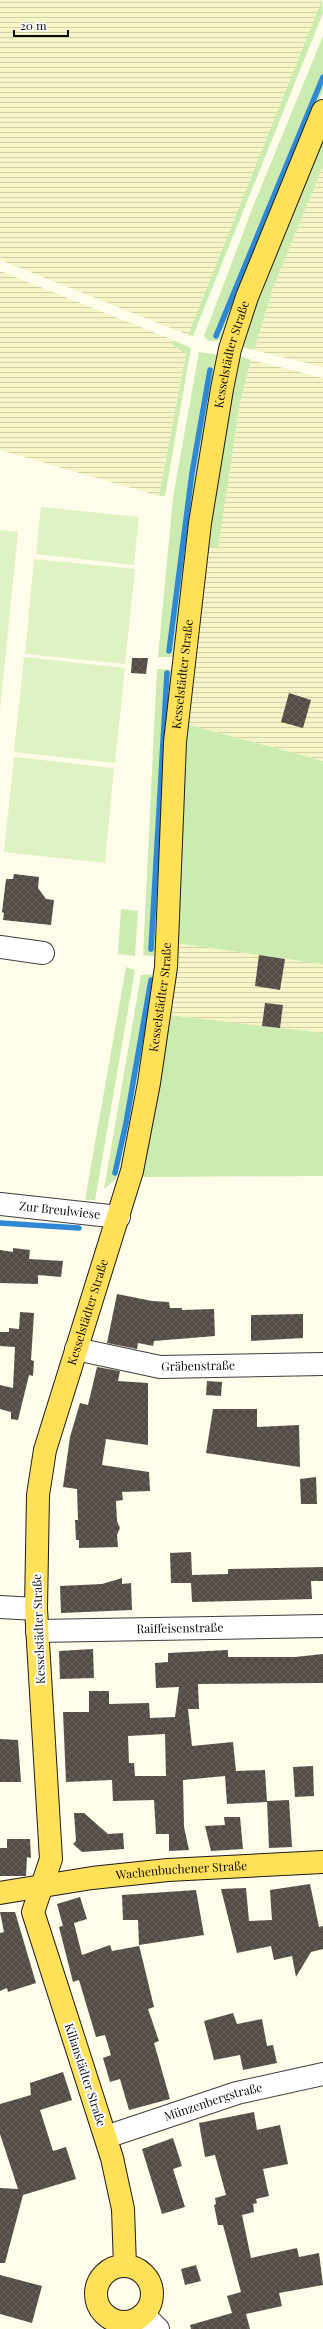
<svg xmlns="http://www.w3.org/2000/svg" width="323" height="2329" font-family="'Playfair Display',serif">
<defs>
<pattern id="farmland-rules" width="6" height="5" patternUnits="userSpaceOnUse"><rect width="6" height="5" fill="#f6f5c8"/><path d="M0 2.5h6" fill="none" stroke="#d2d1aa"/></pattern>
<pattern id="building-cross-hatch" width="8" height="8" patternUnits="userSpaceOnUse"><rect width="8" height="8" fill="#544d47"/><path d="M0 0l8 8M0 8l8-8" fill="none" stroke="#68625d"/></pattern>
</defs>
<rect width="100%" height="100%" fill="#fffce9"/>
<!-- farmland -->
<g fill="url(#farmland-rules)">
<polygon points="0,0 322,0 188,335 0,260"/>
<polygon points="323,166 323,367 254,350 273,288"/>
<polygon points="0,271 173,340 173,345 186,354 159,496 0,450"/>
<polygon points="251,360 323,378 323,761 186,724 206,545 218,548 240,402"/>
<polygon points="176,943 323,964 323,1033 169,1015"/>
</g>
<!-- grass -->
<g fill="#ccebb1">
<polygon points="322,0 323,13 193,336 188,335"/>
<polygon points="323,36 323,91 224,337 217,341 208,341 204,336 254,204"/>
<polygon points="323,130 323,166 273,288 254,350 237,346"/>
<polygon points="173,340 191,348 165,496 159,496 186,354 173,345"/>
<polygon points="199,352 220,355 174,657 158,657 173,497"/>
<polygon points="237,355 251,360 240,402 218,549 206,545"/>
<polygon points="157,669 175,670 160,957 143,955"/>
<polygon points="186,724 323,761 323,964 176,943"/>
<polygon points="121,909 138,911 135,956 118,954"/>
<polygon points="126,967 135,970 95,1200 85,1200"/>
<polygon points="158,974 117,1178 104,1189 141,975"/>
<polygon points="169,1015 323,1033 323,1176 140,1177"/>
</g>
<!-- pitch -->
<g fill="#dff2c4">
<polygon points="41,507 139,517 134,565 36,554"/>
<polygon points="0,530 18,532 0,710"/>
<polygon points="34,559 135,569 125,664 25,654"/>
<polygon points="24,657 125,668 115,763 14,752"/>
<polygon points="14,757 114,768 105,863 4,852"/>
</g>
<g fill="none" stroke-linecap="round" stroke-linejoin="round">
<!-- stream -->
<g stroke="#2e88d4" stroke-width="5.5">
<polyline points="216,336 323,77"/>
<polyline points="169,651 192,473 210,370"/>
<polyline points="151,949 167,673"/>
<polyline points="115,1173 126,1123 151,980"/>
<polyline points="0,1223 79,1228"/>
</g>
</g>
<!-- building -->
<g fill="url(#building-cross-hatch)" fill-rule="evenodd">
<polygon points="132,658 148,658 146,674 131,673"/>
<polygon points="289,693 311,700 303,728 281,722"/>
<polygon points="14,874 39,877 38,888 46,899 54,900 51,925 3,920 4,913 2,912 6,879 13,879"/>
<polygon points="259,955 285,959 280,990 255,986"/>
<polygon points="265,1003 283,1005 280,1028 262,1026"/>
<polygon points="13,1248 30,1250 29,1259 63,1261 61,1277 38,1275 38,1284 0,1283 0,1250 13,1252"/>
<polygon points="117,1294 152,1301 169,1302 170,1308 182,1308 182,1310 214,1309 215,1336 154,1341 153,1346 138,1343 137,1349 107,1343"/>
<polygon points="20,1312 34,1313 31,1360 34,1361 33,1376 29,1375 18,1420 11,1419 11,1412 0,1409 0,1385 13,1388 15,1347 0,1346 0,1332 9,1332 9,1328 19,1329"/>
<polygon points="303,1314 303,1338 251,1341 251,1315"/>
<polygon points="97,1367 120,1371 118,1381 148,1383 148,1445 106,1439 102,1465 149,1472 150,1491 122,1492 123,1500 116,1501 117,1521 120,1528 117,1535 118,1547 79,1548 79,1540 76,1540 75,1520 78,1520 77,1489 63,1487 70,1437 80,1403 88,1405"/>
<polygon points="207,1381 222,1382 221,1396 206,1395"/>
<polygon points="213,1409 257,1409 257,1427 299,1425 300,1467 206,1453"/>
<polygon points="316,1477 317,1504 301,1504 300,1479"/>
<polygon points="191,1552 192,1575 228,1574 228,1569 323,1567 323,1581 311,1581 312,1599 192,1602 191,1583 171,1583 170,1553"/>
<polygon points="122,1578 122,1584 131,1583 132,1610 61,1613 60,1586 102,1584"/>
<polygon points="93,1649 94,1678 60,1679 59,1651"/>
<path d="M228 1650V1657H295L323 1654V1683L198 1684 199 1709H188L192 1746 233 1742 236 1771 265 1770 267 1802 227 1804 225 1776 183 1780 184 1827 189 1850 169 1851V1834H156L154 1800 113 1801 112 1780 66 1782 63 1712H89V1691H109V1704L149 1703 150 1718 175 1717 179 1687 156 1688 155 1663 168 1662V1653ZM165 1734 166 1776H135L134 1763H129L128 1736Z"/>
<polygon points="0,1739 18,1740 21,1782 0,1782"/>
<polygon points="313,1766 314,1796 295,1797 293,1767"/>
<polygon points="289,1800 292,1847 269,1848 267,1801"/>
<polygon points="74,1813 84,1813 108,1834 123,1833 124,1849 82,1852 73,1844 76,1841"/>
<polygon points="224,1817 240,1817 243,1849 211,1851 205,1826 225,1825"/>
<polygon points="7,1839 30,1839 31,1858 27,1857 26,1876 0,1876 0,1848 7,1848"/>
<polygon points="310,1884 319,1927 323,1926 323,1949 311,1952 296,1977 292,1956 274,1960 271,1946 237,1953 221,1889 246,1888 249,1921 272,1920 270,1890"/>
<polygon points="196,1890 204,1935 139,1945 154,2007 148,2009 159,2041 154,2043 170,2099 129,2110 120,2079 110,2082 103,2058 111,2055 105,2035 96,2037 79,1980 73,1982 59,1927 65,1925 63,1926 57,1904 80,1897 87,1919 74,1923 82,1955 110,1945 112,1951 139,1946 138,1920 123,1920 122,1895"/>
<polygon points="0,1912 15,1912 36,1983 8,1992 7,1988 0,1991 0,1933 4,1932"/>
<polygon points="233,2013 237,2024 262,2019 267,2046 273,2045 277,2063 243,2070 240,2055 214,2060 204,2021"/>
<polygon points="63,2072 72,2100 40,2110 53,2151 66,2147 76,2179 23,2195 5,2263 0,2263 0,2188 18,2189 0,2134 0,2104 31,2095 30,2083"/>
<polygon points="254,2112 257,2130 280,2125 288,2164 263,2169 269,2196 256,2199 257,2203 253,2204 254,2212 242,2215 251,2258 297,2248 299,2257 319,2253 323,2285 279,2293 282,2306 246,2314 250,2329 191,2329 190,2325 232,2313 227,2296 241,2292 223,2225 218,2225 214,2205 216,2204 215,2198 226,2195 215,2155 205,2157 199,2123"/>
<polygon points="173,2138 182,2166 173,2169 185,2207 162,2214 142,2149"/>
<polygon points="196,2265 201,2281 185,2285 181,2269"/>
<polygon points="0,2275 42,2286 32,2323 0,2314"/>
</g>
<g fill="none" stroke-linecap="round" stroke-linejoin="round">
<!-- minor casing -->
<g stroke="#3e3e3e" stroke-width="24">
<g id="minor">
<polyline points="0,947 43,953"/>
<path id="s1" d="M0 1204 119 1217"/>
<path id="s2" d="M76 1349 160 1367 323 1364"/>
<polyline points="0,1607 36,1609"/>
<path id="s3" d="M37 1631 323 1626"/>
<path id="s4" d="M106 2137 237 2093 323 2074"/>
<polyline points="144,2315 158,2329"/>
</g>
</g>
<!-- major casing -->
<g stroke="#1c1c1c" stroke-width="24">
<g id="major">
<path id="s5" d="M0 1893 92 1878 168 1870 323 1862"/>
<circle cx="124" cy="2294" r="28"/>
<path id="s6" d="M125 2266 123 2209 112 2158 33 1912 51 1859 36 1609 38 1495 45 1450 132 1171 149 1083 166 967 175 742 200 523 222 389 230 349 247 297 323 111"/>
</g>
</g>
<!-- minor -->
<use href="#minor" stroke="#fff" stroke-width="22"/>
<!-- major -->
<use href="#major" stroke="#ffe059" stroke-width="22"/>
</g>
<g text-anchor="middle" stroke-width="4" stroke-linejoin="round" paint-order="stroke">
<!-- street labels -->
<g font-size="12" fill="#0b0b0b" stroke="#fff">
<text dy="4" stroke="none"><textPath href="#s6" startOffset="1950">Kesselstädter Straße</textPath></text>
<text dy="4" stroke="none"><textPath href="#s6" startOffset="1626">Kesselstädter Straße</textPath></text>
<text dy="4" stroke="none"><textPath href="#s6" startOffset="1302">Kesselstädter Straße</textPath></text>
<text dy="4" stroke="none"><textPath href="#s1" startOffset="60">Zur Breulwiese</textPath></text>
<text dy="4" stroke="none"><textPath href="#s6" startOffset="978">Kesselstädter Straße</textPath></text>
<text dy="4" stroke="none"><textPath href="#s2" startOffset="124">Gräbenstraße</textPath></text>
<text dy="4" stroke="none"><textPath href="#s3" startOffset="143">Raiffeisenstraße</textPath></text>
<text transform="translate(39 1629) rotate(-92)" y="4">Kesselstädter Straße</text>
<text dy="4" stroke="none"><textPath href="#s5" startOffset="183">Wachenbuchener Straße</textPath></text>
<text transform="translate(85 2075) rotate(72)" y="4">Kilianstädter Straße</text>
<text dy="4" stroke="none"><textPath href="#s4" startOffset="113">Münzenbergstraße</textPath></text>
</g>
</g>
<!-- scale -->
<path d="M14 30v6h54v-6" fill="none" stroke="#0b0b0b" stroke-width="2"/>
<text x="20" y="30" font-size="12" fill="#0b0b0b" stroke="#ffffff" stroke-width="3" paint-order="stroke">20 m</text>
</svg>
